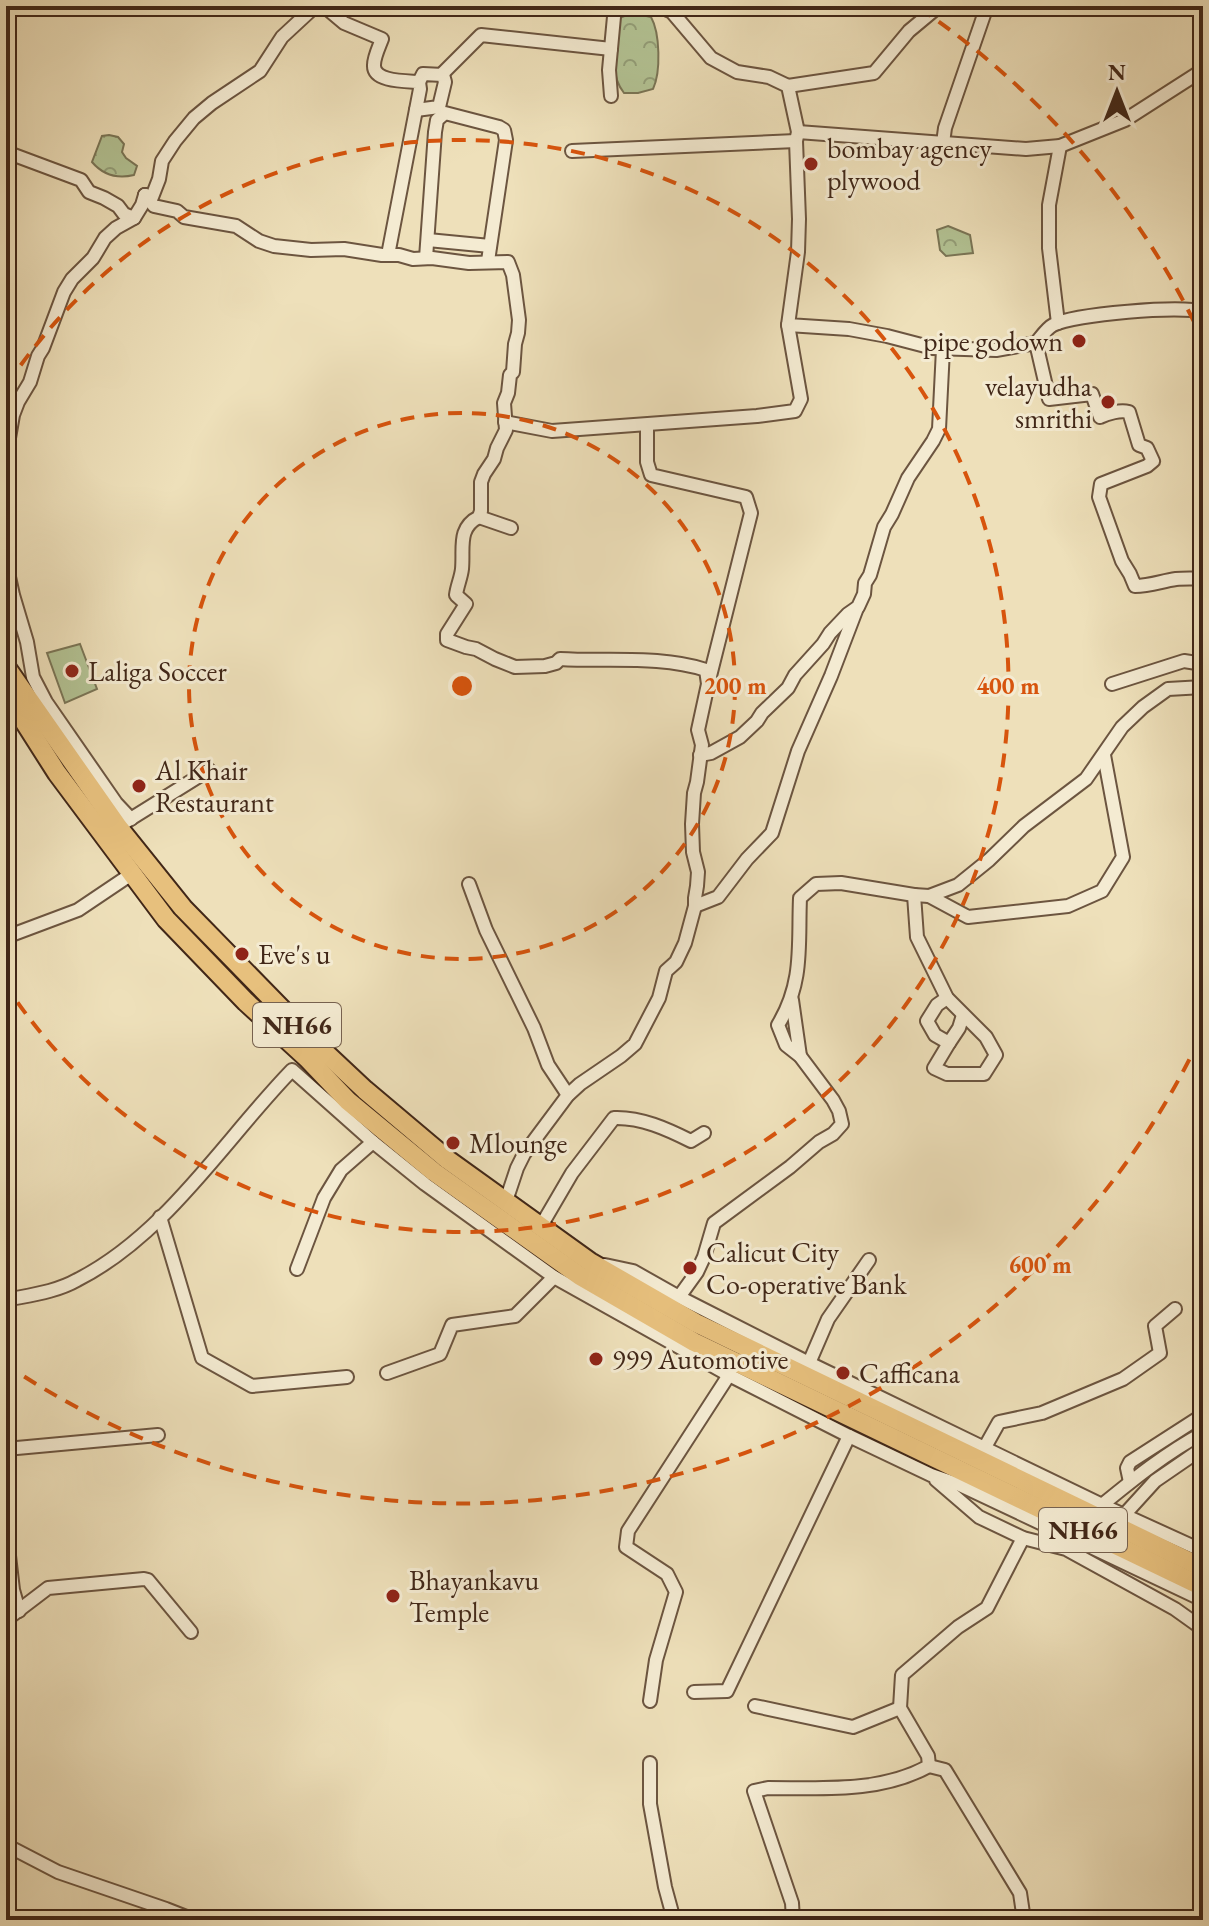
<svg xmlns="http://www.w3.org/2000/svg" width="1209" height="1926" font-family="'EB Garamond',serif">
<defs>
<pattern id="park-crowns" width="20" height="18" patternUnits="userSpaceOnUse" patternTransform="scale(2)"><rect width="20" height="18" fill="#b3c394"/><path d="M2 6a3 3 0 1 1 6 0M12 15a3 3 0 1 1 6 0" fill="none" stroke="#939e78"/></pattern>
</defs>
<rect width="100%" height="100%" fill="#eee0ba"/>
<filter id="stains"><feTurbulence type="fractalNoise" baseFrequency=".0025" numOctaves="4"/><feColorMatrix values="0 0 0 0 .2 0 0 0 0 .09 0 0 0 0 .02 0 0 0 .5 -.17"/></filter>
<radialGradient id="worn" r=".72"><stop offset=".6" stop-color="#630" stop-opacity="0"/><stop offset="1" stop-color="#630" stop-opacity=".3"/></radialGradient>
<!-- park -->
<g fill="url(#park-crowns)" stroke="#7a7556" stroke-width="2">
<path d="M632 13 651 17C660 33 661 72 653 89L638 93H624C608 73 615 43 617 19Z"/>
<path d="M109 135 118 137 124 144 122 152 126 158 137 166 134 175C117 179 103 175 92 162L102 136Z"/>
<polygon points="948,226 970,235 973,253 946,256 940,250 937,230"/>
</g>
<!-- garden -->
<polygon fill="#b3c394" stroke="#7a7556" stroke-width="2" points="80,644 97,689 65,703 47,653"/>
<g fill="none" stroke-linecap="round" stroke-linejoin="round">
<!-- minor casing -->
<g stroke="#6c5540" stroke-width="16">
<g id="minor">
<path d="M658 6 672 12 711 58 737 72 769 77 788 86 798 132 796 141 799 219 798 252 788 325 849 329 887 336 933 348 996 350 1036 343C1041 337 1047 328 1053 325 1074 314 1182 305 1203 312"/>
<path d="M325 7 344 23 382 39C379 47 374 57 374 65 373 82 406 81 419 82L420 89 388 255"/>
<polyline points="441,75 481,35 611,49"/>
<polyline points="788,86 874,73 909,31 939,6"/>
<polyline points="611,96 609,70 615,6"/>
<polyline points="416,110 439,107 445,82 443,75 423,74 419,82"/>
<polyline points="798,132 1026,149 1060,146 1125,120 1203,70"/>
<polyline points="943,143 945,128 987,6"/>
<polyline points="572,151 796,141"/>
<polyline points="6,152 81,180 89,192 104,198 118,206 124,214 134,218"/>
<path d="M145 195 154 206 177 211 184 217 236 226 259 241 274 246 311 250 344 249 382 255H399L413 259 432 258 469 263 508 262 513 275 519 320 518 333 515 344 513 372 510 375 508 393 504 403 506 430 497 448 494 459 484 474 481 482V511L479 517C457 528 464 548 462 569 461 578 457 586 456 595L466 604 447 634V640L466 647 476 649 495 659 515 667 545 666 556 663 560 659C608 662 660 655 706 670L708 684 698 730 702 745 697 782 694 793 692 824 693 852 698 872 697 886 695 898V906L685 943 676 962 666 971 659 998 635 1044 621 1056 580 1084 568 1095 524 1154 517 1168 506 1201"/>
<polyline points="145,195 152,197 159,179 162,161 175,141 194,118 212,103 260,71 282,37 310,11"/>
<polyline points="428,240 490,246"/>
<polyline points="426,258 435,132 437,120 445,113 499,127 504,130 506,140 488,261"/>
<polyline points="1058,323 1049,248 1049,205 1060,146"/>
<path d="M1036 343 1049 399 1092 394 1100 417C1108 413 1120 410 1129 412L1139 445 1147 448 1153 461 1147 466 1101 484 1099 497 1122 561 1130 574 1135 586C1150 586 1162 581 1176 579 1185 578 1194 579 1203 578"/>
<polyline points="505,422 552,431 757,416 795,411 801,399 788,325"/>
<polyline points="647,425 647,462 651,475 746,497 751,513 709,680"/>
<polyline points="6,455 13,415 18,402 30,382 38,356 43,348 64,292 72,279 93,258 105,238 116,228 134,218 142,205 145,195"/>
<polyline points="479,517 511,528"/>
<polyline points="6,524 9,577 13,595 27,642 33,677 46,702 116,803 131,819"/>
<polyline points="1112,684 1184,661 1203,664"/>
<polyline points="700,755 711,753 740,737 757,721 762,713 788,688 795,675 823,644 830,633 848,614 858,607 864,594 865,583 870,575 884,527 892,514 908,478 933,441 939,429 943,349"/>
<polyline points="124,823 209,770"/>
<polyline points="469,884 486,930 534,1028 548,1065 568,1095"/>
<polyline points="914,895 929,896 958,885 989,860 1024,826 1086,779 1122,727 1143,707 1168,689 1203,687"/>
<polyline points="929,896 968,917 1068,906 1102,891 1123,857 1104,755"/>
<polyline points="695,906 718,897 747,859 772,833 798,751 831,676 857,608"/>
<polyline points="6,937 78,910 133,873"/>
<polyline points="947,998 937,1005 927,1021 935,1035 949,1043 959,1028 963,1015"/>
<polyline points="792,1000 800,1056"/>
<polyline points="160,1217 202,1358 252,1386 347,1377"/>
<path d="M541 1226 572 1173 614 1118C641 1117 667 1129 691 1141L704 1133"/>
<polyline points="605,1265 633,1271 679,1297 809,1363 1102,1505 1203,1551"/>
<polyline points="297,1269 324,1198 341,1170 373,1142"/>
<path d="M679 1297 697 1272 704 1257 714 1223 790 1167 819 1142 833 1134 842 1124 839 1111 833 1100 800 1056 786 1045 778 1025C804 982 798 945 800 898L816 884 841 883 914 895 917 937 947 998 986 1037 996 1055 984 1074H947L934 1068 949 1043"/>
<path d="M6 1300C30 1295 56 1292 77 1280 166 1235 224 1140 292 1070L373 1142 425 1184 554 1277 729 1375 849 1436 931 1475 960 1485 1203 1600"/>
<polyline points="809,1363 828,1319 869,1260"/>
<polyline points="387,1373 440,1354 452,1325 515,1316 554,1277"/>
<polyline points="985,1447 999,1422 1042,1413 1123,1379 1160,1353 1155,1326 1175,1309"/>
<polyline points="6,1449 158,1435"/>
<polyline points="936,1480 979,1517 1023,1538 1066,1549 1175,1609 1203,1629"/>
<polyline points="1130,1482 1127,1468 1130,1462 1203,1415"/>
<path d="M1102 1505C1135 1478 1166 1453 1203 1433"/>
<polyline points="1125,1514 1155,1481 1203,1448"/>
<polyline points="6,1530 13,1590 19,1611"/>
<polyline points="6,1620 48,1588 144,1579 148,1580 191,1632"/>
<polyline points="694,1692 727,1691 849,1436"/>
<polyline points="650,1701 656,1660 676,1592 667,1574 626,1547 628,1531 729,1375"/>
<polyline points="755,1706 853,1727 900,1708"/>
<polyline points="650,1763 650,1804 665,1887 674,1920"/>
<polyline points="929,1766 945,1770 1020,1893 1024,1920"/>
<polyline points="6,1845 58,1872 166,1909 194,1920"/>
<path d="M793 1920 792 1903 754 1791 768 1788C823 1788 880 1793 929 1766L928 1756 900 1708 902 1675 958 1627 987 1608 1023 1538"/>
</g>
</g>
<!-- highway casing -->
<g stroke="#412718" stroke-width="22">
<g id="highway">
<polyline points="6,667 118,827 183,908 317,1045 365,1090 448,1160 590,1262 696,1323 1203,1568"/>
<polyline points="6,693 57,773 166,919 246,1002 307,1058 348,1101 434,1172 580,1276 694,1342 1203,1587"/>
</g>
</g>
<!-- minor -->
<use href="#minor" stroke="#f4ebd2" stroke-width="12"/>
<!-- highway -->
<use href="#highway" stroke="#e7c07d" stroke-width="18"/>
</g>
<!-- distance rings -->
<g fill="none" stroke="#d7540d" stroke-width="4" stroke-dasharray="14 10">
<circle cx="462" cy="686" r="273"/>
<path d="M7 385A546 546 0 1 1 7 987"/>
<path d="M1200 1038A818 818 0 0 1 11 1368M919 8A818 818 0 0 1 1200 334"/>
</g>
<!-- markers -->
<g fill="#8f2418" stroke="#f4ebd2" stroke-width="3">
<circle cx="811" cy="164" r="8"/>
<circle cx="1079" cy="341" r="8"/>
<circle cx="1108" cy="402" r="8"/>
<circle cx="72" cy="671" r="8"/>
<circle cx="139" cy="786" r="8"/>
<circle cx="242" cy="954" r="8"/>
<circle cx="453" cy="1143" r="8"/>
<circle cx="690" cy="1268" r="8"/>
<circle cx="596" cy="1359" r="8"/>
<circle cx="843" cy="1373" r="8"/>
<circle cx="393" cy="1596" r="8"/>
</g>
<g text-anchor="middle" stroke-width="6" stroke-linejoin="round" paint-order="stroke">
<!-- shield labels -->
<g fill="#f4ebd2" stroke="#776250" stroke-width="2">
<rect x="253" y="1003" width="88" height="44" rx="6"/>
<rect x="1039" y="1508" width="88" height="44" rx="6"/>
</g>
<g font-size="26" font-weight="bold" fill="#412718">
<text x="297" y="1034">NH66</text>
<text x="1083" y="1539">NH66</text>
</g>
<!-- poi labels -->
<g font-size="28" fill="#412718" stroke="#f4ebd2" text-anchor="start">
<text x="827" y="158">bombay agency<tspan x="827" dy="32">plywood</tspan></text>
<text x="1063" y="351" text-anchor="end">pipe godown</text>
<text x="1092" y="396" text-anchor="end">velayudha<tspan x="1092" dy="32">smrithi</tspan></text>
<text x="88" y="681">Laliga Soccer</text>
<text x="155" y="780">Al Khair<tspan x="155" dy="32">Restaurant</tspan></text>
<text x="258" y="964">Eve's u</text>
<text x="469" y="1153">Mlounge</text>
<text x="706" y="1262">Calicut City<tspan x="706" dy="32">Co-operative Bank</tspan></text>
<text x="612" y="1369">999 Automotive</text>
<text x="859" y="1383">Cafficana</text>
<text x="409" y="1590">Bhayankavu<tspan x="409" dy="32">Temple</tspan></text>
</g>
</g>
<circle cx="462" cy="686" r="12" fill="#d7540d" stroke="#f4ebd2" stroke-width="4"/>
<g font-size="24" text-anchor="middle" font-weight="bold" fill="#d7540d" stroke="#f4ebd2" stroke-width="6" stroke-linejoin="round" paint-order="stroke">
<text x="735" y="694">200 m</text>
<text x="1008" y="694">400 m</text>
<text x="1040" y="1273">600 m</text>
</g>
<!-- margin -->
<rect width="1209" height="1926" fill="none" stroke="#eee0ba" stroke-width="32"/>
<rect x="8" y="8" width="1193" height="1910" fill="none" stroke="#412718" stroke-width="4"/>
<rect x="16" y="16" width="1177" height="1894" fill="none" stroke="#412718" stroke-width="2"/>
<!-- north arrow -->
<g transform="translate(1117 92)" stroke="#f4ebd2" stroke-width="6" paint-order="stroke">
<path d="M0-6L14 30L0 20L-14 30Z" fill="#412718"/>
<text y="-12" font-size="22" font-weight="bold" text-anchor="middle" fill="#412718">N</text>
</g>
<rect width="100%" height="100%" filter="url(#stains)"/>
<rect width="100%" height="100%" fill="url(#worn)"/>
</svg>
